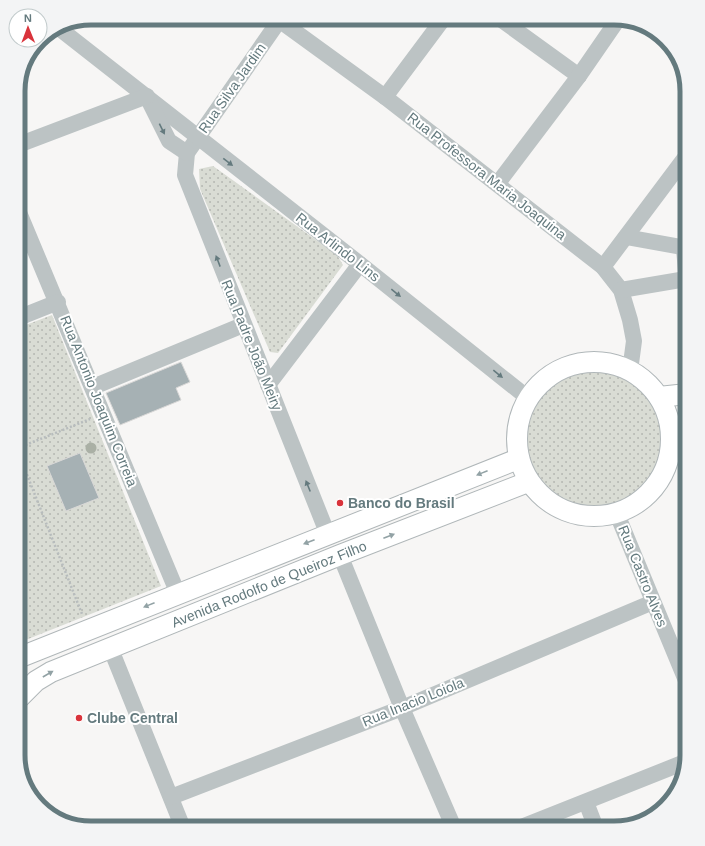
<svg xmlns="http://www.w3.org/2000/svg" width="705" height="846" font-family="Helvetica,sans-serif">
<defs>
<pattern id="grass-dots" width="8" height="8" patternUnits="userSpaceOnUse"><rect width="8" height="8" fill="#d9dcd4"/><path d="M2 2h.1M6 6h.1" fill="none" stroke="#b4b7b1" stroke-width="1.8" stroke-linecap="round"/></pattern>
</defs>
<rect width="100%" height="100%" fill="#f7f6f5"/>
<!-- grass -->
<g fill="url(#grass-dots)">
<polygon points="213,166 337,255 343,265 278,353 270,352 200,189 199,169"/>
<polygon points="52,315 161,586 18,643 18,328"/>
<circle cx="592" cy="442" r="71"/>
</g>
<!-- building -->
<g fill="#a6b1b4" stroke="#d9d8d7">
<polygon points="181,362 190,382 176,388 181,400 120,425 106,393"/>
<polygon points="80,453 99,498 66,511 47,466"/>
</g>
<g fill="none" stroke-linecap="round" stroke-linejoin="round">
<!-- major casing -->
<g stroke="#b0b7b9" stroke-width="22">
<g id="major">
<circle cx="594" cy="439" r="77"/>
<polyline points="659,397 687,394"/>
<polyline points="18,658 518,459"/>
<polyline points="18,699 36,681 51,672 340,555 528,482"/>
</g>
</g>
<!-- path -->
<g stroke="#b7bcbd" stroke-width="2.5" stroke-dasharray="2 2" stroke-linecap="butt">
<polyline points="18,448 90,419"/>
<polyline points="18,452 82,614"/>
</g>
<!-- minor -->
<g stroke="#bcc3c4" stroke-width="16">
<polyline points="281,18 187,153 185,175 328,535"/>
<polyline points="499,18 579,76"/>
<polyline points="279,20 385,97 603,267 621,290 630,320 634,341 630,371"/>
<polyline points="60,29 360,264 528,398"/>
<polyline points="385,97 444,18"/>
<polyline points="149,101 169,141 187,153"/>
<polyline points="18,145 147,96"/>
<polyline points="498,183 579,76 619,18"/>
<polyline points="18,210 178,594"/>
<polyline points="626,237 687,248"/>
<polyline points="684,249 687,282"/>
<polyline points="603,267 687,155"/>
<polyline points="621,290 686,279"/>
<polyline points="18,318 58,302"/>
<polyline points="268,385 360,264"/>
<polyline points="93,387 243,325"/>
<polyline points="617,514 687,683"/>
<polyline points="340,555 402,708 454,828"/>
<polyline points="110,647 183,828"/>
<polyline points="171,797 402,708 653,602"/>
<polyline points="586,802 596,828"/>
<polyline points="519,828 685,762"/>
</g>
<!-- major -->
<use href="#major" stroke="#fff" stroke-width="20"/>
</g>
<!-- trees -->
<circle fill="#aab0a5" cx="91" cy="448" r="5.5"/>
<!-- one-way arrows -->
<defs><path id="oneway-solid" d="M-6-.8H1V-3.2L6.5 0L1 3.2V.8H-6Z"/></defs>
<g fill="#647a7e">
<use href="#oneway-solid" transform="translate(162 129) rotate(64)"/>
<use href="#oneway-solid" transform="translate(228 162) rotate(38)"/>
<use href="#oneway-solid" transform="translate(218 261) rotate(-111)"/>
<use href="#oneway-solid" transform="translate(396 293) rotate(39)"/>
<use href="#oneway-solid" transform="translate(498 374) rotate(39)"/>
<use href="#oneway-solid" transform="translate(308 486) rotate(-112)"/>
</g>
<g fill="#92a2a5">
<use href="#oneway-solid" transform="translate(482 473) rotate(158)"/>
<use href="#oneway-solid" transform="translate(389 536) rotate(-21)"/>
<use href="#oneway-solid" transform="translate(309 542) rotate(159)"/>
<use href="#oneway-solid" transform="translate(149 605) rotate(158)"/>
<use href="#oneway-solid" transform="translate(48 674) rotate(-30)"/>
</g>
<!-- markers -->
<g fill="#d9333b" stroke="#fff" stroke-width="1.5">
<circle cx="340" cy="503" r="4"/>
<circle cx="79" cy="718" r="4"/>
</g>
<g text-anchor="middle" stroke-width="4" stroke-linejoin="round" paint-order="stroke">
<!-- street labels -->
<g font-size="14" fill="#647a7e" stroke="#fff">
<text transform="translate(232 88) rotate(-55)" y="5">Rua Silva Jardim</text>
<text transform="translate(487 176) rotate(38)" y="5">Rua Professora Maria Joaquina</text>
<text transform="translate(338 247) rotate(38)" y="5">Rua Arlindo Lins</text>
<text transform="translate(252 345) rotate(68)" y="5">Rua Padre João Meiry</text>
<text transform="translate(99 401) rotate(68)" y="5">Rua Antonio Joaquim Correia</text>
<text transform="translate(643 576) rotate(68)" y="5">Rua Castro Alves</text>
<text transform="translate(269 584) rotate(-22)" y="5">Avenida Rodolfo de Queiroz Filho</text>
<text transform="translate(413 702) rotate(-22)" y="5">Rua Inacio Loiola</text>
</g>
<!-- poi labels -->
<g font-size="14" font-weight="bold" fill="#647a7e" stroke="#fff" text-anchor="start">
<text x="348" y="508">Banco do Brasil</text>
<text x="87" y="723">Clube Central</text>
</g>
</g>
<!-- crop -->
<path d="M0 0H705V846H0ZM91 25H614A66 66 0 0 1 680 91V755A66 66 0 0 1 614 821H91A66 66 0 0 1 25 755V91A66 66 0 0 1 91 25Z" fill="#f3f4f5" fill-rule="evenodd"/>
<path fill="none" stroke="#647a7e" stroke-width="5" d="M91 25H614A66 66 0 0 1 680 91V755A66 66 0 0 1 614 821H91A66 66 0 0 1 25 755V91A66 66 0 0 1 91 25Z"/>
<!-- north arrow -->
<g transform="translate(28 28) rotate(359)"><circle r="19" fill="#ffffff" stroke="#c1cacb"/>
<path d="M0-3L7 15L0 10L-7 15Z" fill="#d9333b"/>
<text y="-6" font-size="11" font-weight="bold" text-anchor="middle" fill="#647a7e">N</text>
</g>
</svg>
